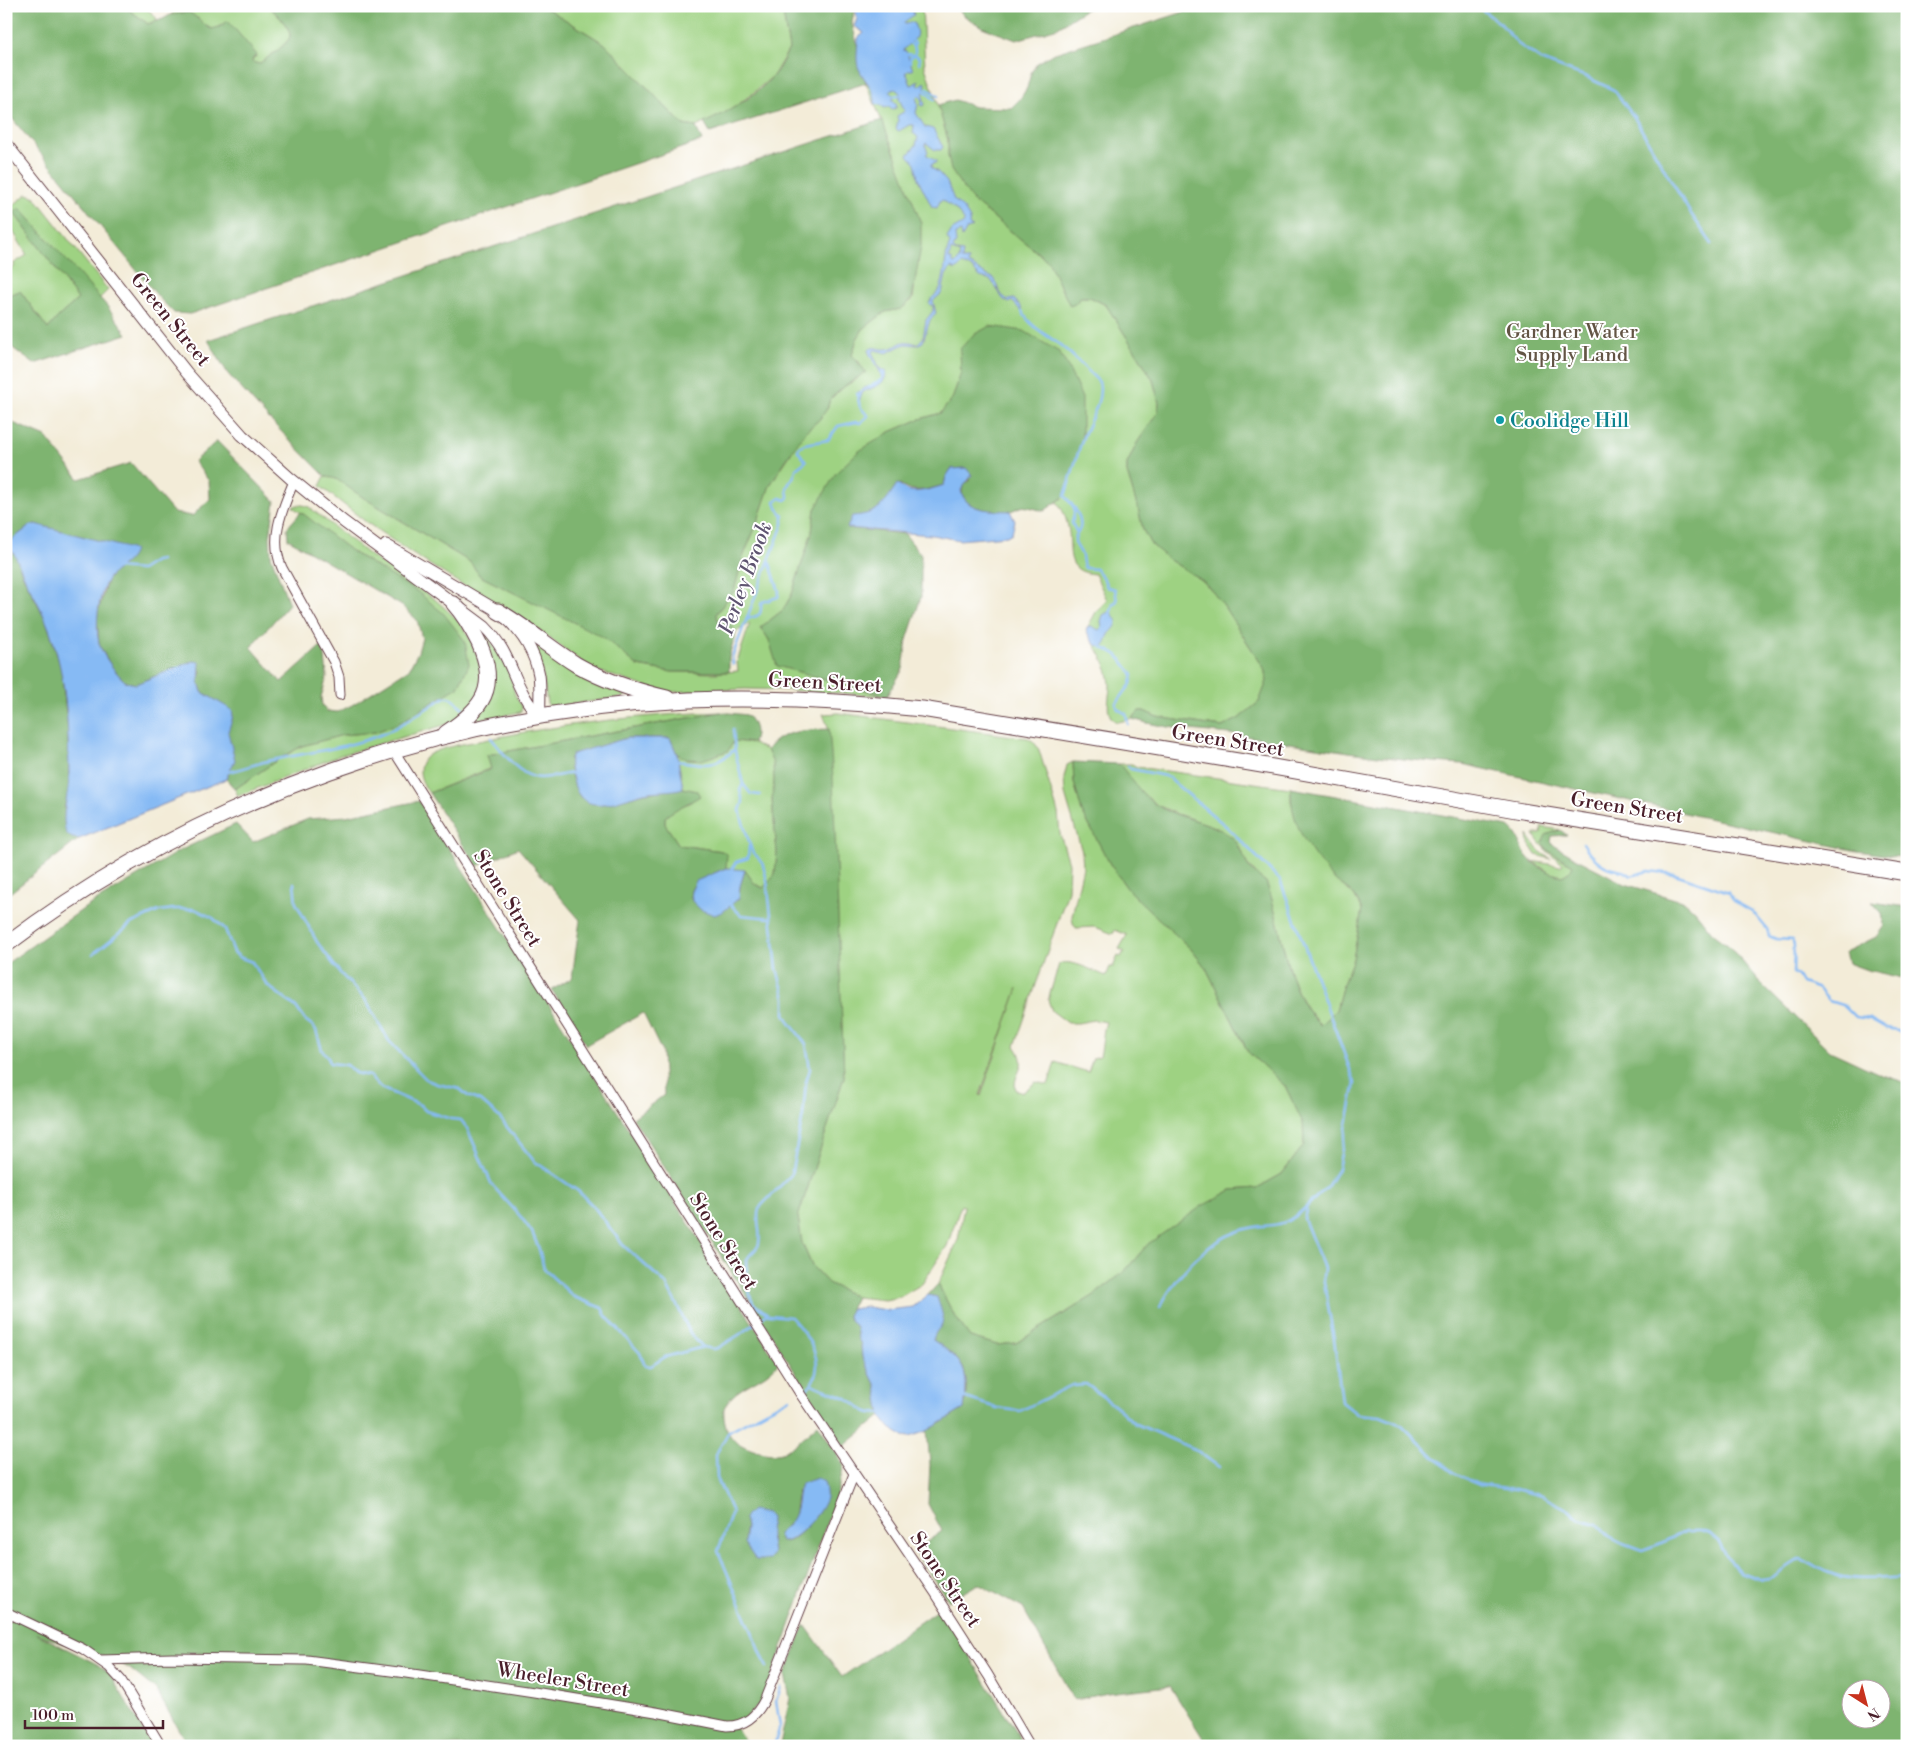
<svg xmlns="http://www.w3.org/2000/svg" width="1913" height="1752" font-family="'Libre Bodoni',serif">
<rect width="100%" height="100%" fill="#fff"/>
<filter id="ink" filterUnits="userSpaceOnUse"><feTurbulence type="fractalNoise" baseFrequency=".02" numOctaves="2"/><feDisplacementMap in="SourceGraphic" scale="10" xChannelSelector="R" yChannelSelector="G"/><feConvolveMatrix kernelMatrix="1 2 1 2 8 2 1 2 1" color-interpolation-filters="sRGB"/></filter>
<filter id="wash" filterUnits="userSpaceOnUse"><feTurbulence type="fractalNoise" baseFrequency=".0096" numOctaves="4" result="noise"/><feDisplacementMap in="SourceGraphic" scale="20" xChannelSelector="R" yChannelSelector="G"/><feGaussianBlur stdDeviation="1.12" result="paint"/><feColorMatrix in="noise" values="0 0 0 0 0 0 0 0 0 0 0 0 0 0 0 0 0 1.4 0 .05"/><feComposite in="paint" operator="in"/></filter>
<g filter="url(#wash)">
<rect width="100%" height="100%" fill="#f3ecd8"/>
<!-- green -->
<g fill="#9ed282" stroke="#747856" fill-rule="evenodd">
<polygon points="124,6 144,6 155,16 157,20 148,24"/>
<path d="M181 6H269C276 14 289 25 290 35 291 43 265 59 259 64L251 62 253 58 257 56 219 27 212 30 207 27 198 18 170 15Z"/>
<polygon points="543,6 782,6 789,49 773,76 752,94 726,113 696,127 683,125 605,44"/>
<path d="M897 6H922L925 67 938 105 948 140V156L973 201 1048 261 1055 273 1062 291 1075 304 1081 297H1090L1106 305 1140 358 1153 380 1159 403 1158 412 1137 443 1127 464V473L1139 512 1143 530 1150 543 1168 559 1203 581 1211 590 1223 605 1264 668 1267 682 1259 702 1238 719 1222 727 1157 717 1144 711H1139C1131 720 1129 720 1117 722 1103 716 1110 697 1110 685 1109 664 1096 648 1086 630L1096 612 1107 600 1095 574C1062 572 1073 547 1068 527 1066 518 1063 509 1057 502L1065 496 1082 439 1081 419 1059 352 1005 329 990 326 960 349 961 372 953 397 941 413 920 419 890 432 815 509 812 532 792 594 783 610 761 627 769 640 778 666 887 696 789 690 745 689 671 692 656 690 592 669 516 614 459 583 411 553 366 522 320 486 325 476 336 478 364 498 470 562 480 576 603 636 638 666 672 672 715 673 738 671 737 662 750 623 736 632 730 624 718 620 716 614 734 591 743 557 756 526 770 485 806 431 827 409 830 399 845 386 857 379 860 363 852 355 857 339 863 329 885 312 901 309 913 299 917 264 895 153 866 83 888 81 917 103 914 93 904 84Z"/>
<polygon points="27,194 34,196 108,290 99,299 20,209 14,213 78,299 58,317 48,329 20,291 6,296 6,272 15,266 13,264 27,255 10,226 6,228 6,211"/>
<polygon points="297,505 303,505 309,507 372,557 437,601 459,621 469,637 478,658 481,671 480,688 476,701 455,722 341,755 238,796 235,789 279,759 302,746 343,735 376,732 458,687 418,592 354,553 293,507"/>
<polygon points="482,630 487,634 510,673 515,695 522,707 521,712 478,720 476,717 482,710 479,632"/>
<polygon points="532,643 625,694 625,697 550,707 547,703 543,676"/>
<path d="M721 712 487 755 491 768 429 793C422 783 415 770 425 758 432 749 466 743 479 741 561 724 637 715 721 712Z"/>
<path d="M838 713 1028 738 1034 742 1039 750 1058 813 1060 834 1069 863 1068 891 1015 1046C1031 1068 1011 1073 1016 1090L1022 1093 1036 1082 1048 1085 1055 1062 1088 1072 1093 1058 1100 1056C1103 1045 1102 1034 1106 1022L1094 1020 1078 1023H1068L1052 1011 1048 1000 1059 964C1070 958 1095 972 1106 976L1110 967H1113L1118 956 1121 957 1124 951 1119 949 1127 935 1115 930 1113 934 1095 927 1076 928 1073 923 1072 916 1083 867 1082 852 1065 794 1064 778 1067 765 1073 762 1074 782 1082 812 1110 864 1129 891 1191 949 1206 968 1248 1052 1285 1086 1304 1123V1145L1282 1174 1257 1188 1232 1190 1148 1244 1124 1272 1093 1296 1016 1343 997 1345 970 1337 954 1315 938 1284 958 1240 964 1206 961 1205 947 1246 922 1284 900 1297 885 1300 856 1297 828 1283 812 1266 802 1243 798 1217 844 1077 829 729 823 714ZM1018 988 981 1096 980 1095Z"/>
<polygon points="734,741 753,743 767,750 773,763 774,780 772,800 777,852 775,874 764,888 755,884 745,871 724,911 722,851 679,845 665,824 665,817 677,807 690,803 697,791 683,788 677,754 687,759"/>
<path d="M1119 764H1132L1137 767 1291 788V802L1339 883 1353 894 1362 910 1353 959 1343 984 1336 1010 1321 1025C1283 991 1284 927 1266 882L1259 877 1247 864 1239 847 1216 827 1177 814 1157 805 1138 790Z"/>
<path d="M1542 827 1560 830 1546 835 1544 847 1561 859 1574 865 1569 872 1562 876 1550 873 1532 861 1560 866 1563 864C1552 855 1540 847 1534 834H1541Z"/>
<polygon points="1528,835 1538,850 1551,859 1536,855 1529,844"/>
</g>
<!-- forest -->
<g fill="#7eb470" stroke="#646a4e" fill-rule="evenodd">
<path d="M6 6H124L148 24 163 19 170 15 189 12C197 17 204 26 212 29L219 27 228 21 257 55 253 58 252 62 259 64C265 59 291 43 290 35 289 25 276 14 269 6H543L605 44 683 125 696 127 702 141 190 314 174 313 160 299 6 111Z"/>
<path d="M782 6H855L852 23 866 83 710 133 704 123C728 112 755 97 773 76 780 68 784 58 789 49Z"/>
<polygon points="957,6 1091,6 1055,29 1016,40 982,27 963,15"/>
<path d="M1203 6H1907V858L1857 851 1462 764C1389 760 1317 747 1245 736 1208 731 1169 730 1132 719L1139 711H1144L1157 717 1222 727 1238 719 1259 702 1267 681 1264 668 1223 605 1211 590 1203 581 1168 559 1150 543 1143 530 1139 512 1127 473V464L1137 443 1158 412 1159 403 1153 380 1140 358 1106 305 1090 297H1081L1075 304 1070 306 1048 261 973 201 961 185 951 170 948 156V140L938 105 955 100 975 107 1011 108 1020 99 1027 88 1031 73 1036 64 1052 54Z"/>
<polygon points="882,120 921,223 921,246 912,299 901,309 885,312 863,329 857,339 852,355 866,372 845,386 830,399 827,409 819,420 806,431 784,463 770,485 756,526 743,557 734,591 716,614 718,620 730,624 736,632 729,657 729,672 672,672 638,666 603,637 480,576 470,562 364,498 336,479 325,476 268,418 228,374 208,340"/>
<polygon points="20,208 107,306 127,334 34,364 6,343 6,296 20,291 48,329 58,317 78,299 14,213"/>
<path d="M990 326 1024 331 1059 352 1068 367 1082 398V439L1065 496 1044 511C1037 510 1027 505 1020 507 1017 508 1013 511 1009 511 997 513 962 509 962 492 962 486 966 483 970 480L966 468 951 469 946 477 944 485C929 489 914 495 900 484 892 487 893 494 888 500 877 512 860 519 847 528L905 534 921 555V597L907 640 903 669 887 696 777 666 769 640 761 627 783 610 792 594 812 532 815 509 836 473 859 451 890 432 920 419 941 413 953 397 961 372 960 349 973 335Z"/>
<path d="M6 420 46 437 79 479 131 463 174 513 192 516 210 499 209 481 194 461 217 441 275 501 270 537 271 556 289 604 251 647 281 682 321 646 325 656 327 677 321 697 322 705 327 711 338 712 352 705 409 669 418 652 422 638 417 620 402 606 288 539 287 528 301 512 354 553 418 592 444 614 465 641 469 665 458 687 399 723 376 732 343 735 302 746 279 759 235 789 226 779C239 754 229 758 228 734 228 726 234 719 232 711L202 692 199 682 201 671 193 661 136 684 126 682 113 669 99 645 97 615 107 581 113 572 123 566 35 524 30 526 6 544Z"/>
<polygon points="6,548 16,555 23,576 46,620 61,668 68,731 69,792 64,808 72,838 79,839 6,896"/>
<path d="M721 712 747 715C755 724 757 732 753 743L734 741 728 751 702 760 687 759 677 754 670 738H627L570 757C568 771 574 785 580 797L604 804 645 793 683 788 697 791 700 796C688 804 676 808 665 817V824L679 845 722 851 727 855 726 868C714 874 683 882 692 901 694 904 699 907 701 910L739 898 740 886 745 870 755 884 763 888 775 874 777 852 772 800 774 780 773 763 767 750C779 730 807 730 829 729L833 778 844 1077 798 1217 802 1243 812 1266 828 1283 856 1297 850 1309 848 1317 856 1327 858 1339 861 1344 862 1357 876 1386 881 1416 843 1447 633 1118 664 1095 662 1052 643 1013 586 1045 552 990 572 978 580 920 518 848 477 866 429 793 491 769 487 755Z"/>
<path d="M1073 762 1119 764C1132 778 1141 796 1158 806 1180 819 1208 820 1229 835 1239 841 1241 854 1247 864 1251 871 1259 877 1266 882 1284 927 1283 991 1320 1025L1336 1010 1343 984 1353 959 1362 910C1359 904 1356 897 1352 893 1347 888 1341 885 1336 881 1311 854 1290 826 1291 788L1509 827C1518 834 1519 840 1523 850 1529 864 1548 873 1562 876L1569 872 1573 865 1550 852 1542 843 1546 835 1560 830 1567 835 1552 836 1551 842 1555 846 1577 859 1625 884 1685 902 1695 911 1714 935 1729 946 1763 986 1830 1051 1882 1075 1907 1083V1746H1208L1170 1686 1108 1693 1074 1700 1023 1608 978 1584 949 1601 914 1551 942 1531 928 1504 930 1464 927 1431 964 1409C970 1369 966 1363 933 1340L936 1330 937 1297 928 1295 938 1284 954 1315 970 1337 997 1345 1016 1343 1093 1296 1124 1272 1148 1244 1202 1206 1232 1190 1257 1188 1282 1174 1304 1145 1303 1123 1285 1086 1248 1052 1206 968 1191 949 1129 891 1110 864 1082 812 1074 782ZM1850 1690H1880V1720H1850Z"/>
<path d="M419 801 778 1363C763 1383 737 1384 725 1406 723 1409 724 1413 724 1417 725 1424 727 1432 732 1438 741 1448 769 1457 782 1453 792 1449 809 1432 818 1424L844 1465 837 1494 763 1701 736 1727 748 1746H188L156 1690 130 1669 118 1662 37 1634 97 1664 109 1673 153 1746H6V964L86 907 179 851 236 824 253 842 308 819 346 816ZM798 1489 819 1512C809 1523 796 1543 781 1542L778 1534 794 1518ZM759 1513H762L770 1528 773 1553 744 1538 746 1527 745 1521Z"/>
<polygon points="1872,902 1907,907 1907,979 1867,970 1848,963 1845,952 1876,937 1884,926 1882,913"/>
<polygon points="940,1608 1025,1746 781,1746 780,1744 790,1698 785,1675 805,1625 842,1677"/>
</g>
<!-- water -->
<g fill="#86baf4" stroke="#686c90" fill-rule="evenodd">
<path d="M855 6H914L912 8 914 15 904 22 905 24 913 22C922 39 913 39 903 50L906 51C909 58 911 64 913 70H908L906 72 911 85 914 84 919 80 917 85 920 86 925 82 926 84 923 96 925 105 922 106 921 105 922 99 919 96 916 97 918 104 916 113 925 127 933 129 943 147 941 150H935L926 143 925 145 928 152 926 154 937 162 931 165V168L938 172 947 182 954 200 964 209 970 219 969 225 973 227 967 229 962 238 961 232 955 234 956 243 953 248 956 251 963 252 962 260H969L968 264C978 268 981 274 994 278L1001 294 1007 300 1014 299 1021 307 1023 313 1012 301 1009 303 1003 299 991 280 980 277 973 269 962 264 956 270 951 268 946 275 942 293 933 301 936 313 930 320 923 342 917 345 906 344 900 346 887 353 875 350 872 352 880 369 886 371C887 385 873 387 863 392L859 401 857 393 864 388C871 386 877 385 882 378 880 368 871 360 868 350 876 345 878 350 887 349 900 348 898 337 917 344L923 338 926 320 933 311V305H930L929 303C932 296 939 293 941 286 946 272 944 256 950 243L947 238 952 230 964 223V220L956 210 943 200 940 201 937 208 932 207 918 179 915 163 908 155 916 145 918 137 913 133 914 125H909L899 131 896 129 898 121 897 116 905 111 899 99 900 93 894 88 890 91 893 95V101L896 103 897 107 892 110 889 107 884 108 882 105 875 104C876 90 865 82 859 69 855 61 858 47 858 38L864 33 854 26 857 19ZM951 250 960 253 959 259 955 264 953 263 952 259H949Z"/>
<path d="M966 468 972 475 961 490C965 512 992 510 1010 511L1015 521 1012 533 1007 536 959 540 932 535 847 528 852 516C879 514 883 505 897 484 902 485 902 488 907 490 918 494 934 488 944 485L946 477 951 469Z"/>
<path d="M35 524 131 549 134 551C129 565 115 568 108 579 98 595 95 626 99 643 101 653 117 675 125 681 128 683 133 683 136 684L193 661 200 662 199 682 202 692 232 710 233 716 228 732 235 760 226 779 79 839 72 838 66 833C60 814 69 796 69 777 68 704 65 647 27 583 24 577 15 554 13 552 11 550 8 550 6 548V544L30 526Z"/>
<path d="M1110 611C1119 622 1119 624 1110 633 1107 637 1107 641 1105 645 1094 650 1091 638 1086 630L1087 627 1091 626 1099 630 1102 627 1101 621 1103 615Z"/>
<path d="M627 738H670L677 754 683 788C671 792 657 790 644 793 618 799 582 821 573 780 571 772 567 762 572 754Z"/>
<polygon points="726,868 745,870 740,886 739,898 724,911 715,915 701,910 692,901 691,891 696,881"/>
<path d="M928 1295 937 1297C939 1305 946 1318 941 1326 937 1331 935 1333 933 1340 966 1363 969 1369 964 1409L927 1431 910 1437 903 1436 890 1428 881 1416 876 1386 862 1357 861 1344 858 1339 856 1327 848 1317 850 1309 866 1307 887 1310 913 1307Z"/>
<path d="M817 1478 824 1482C825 1486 827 1493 826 1498 822 1512 796 1543 781 1542L778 1534C789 1525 795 1518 797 1504 798 1497 798 1491 801 1484Z"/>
<polygon points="752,1510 767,1513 771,1518 770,1535 773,1553 769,1560 756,1560 744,1543 746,1527 744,1518"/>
</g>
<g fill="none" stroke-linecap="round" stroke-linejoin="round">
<!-- stream -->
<g stroke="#86baf4" stroke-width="2.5">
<polyline points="1477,6 1501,24 1518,44 1543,61 1584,76 1614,90 1634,117 1689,211 1712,244"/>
<polyline points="910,43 915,48 915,54 920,59 919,63"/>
<polyline points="913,46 915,43 913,41"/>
<polyline points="907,54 914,55"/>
<polyline points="910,62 910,58 914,55"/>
<polyline points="926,88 938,96"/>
<polyline points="924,90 935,100"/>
<polyline points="893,96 899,95"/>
<path d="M1022 311C1032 330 1049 335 1065 349 1077 359 1088 371 1099 382 1104 401 1088 422 1082 440 1076 459 1071 477 1065 496 1072 505 1083 516 1080 528 1079 532 1076 534 1075 538 1074 546 1081 550 1082 556 1083 561 1082 564 1085 568L1096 569 1103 577 1107 587 1115 589 1117 601 1113 604 1110 614"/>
<polyline points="868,388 881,380"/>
<polyline points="1075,508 1072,523 1077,533"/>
<polyline points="118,568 141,570 155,561 161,560"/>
<path d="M747 620C750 616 758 618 760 613 762 610 760 605 762 602L778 597 779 591 769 561"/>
<path d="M1101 644 1102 648C1123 654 1119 660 1133 674L1131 684 1116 704 1118 709 1126 714 1128 724"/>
<path d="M733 664 732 657 783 524V515L777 508 775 501 780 498 786 500 788 497C788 494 787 492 787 489 787 482 795 480 796 469L806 461 798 451 799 447 804 444 828 440 838 426 856 422 860 423 868 416 860 407 857 394"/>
<path d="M733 729 735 751 743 784 740 790 743 802 740 810 742 819 752 851 762 862 767 880 777 969 785 998V1014L790 1023 806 1044 810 1069 806 1082 803 1115 791 1175 759 1208C755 1221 763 1236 758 1246 754 1253 747 1255 746 1263L750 1296 753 1303 769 1315 791 1317C808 1336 830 1365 807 1389"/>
<path d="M491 738C503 752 516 772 534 777 547 780 561 774 573 773"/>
<path d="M677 761C704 764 712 770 735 749"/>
<path d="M1128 766 1131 769 1170 777 1172 781 1227 827 1280 880 1355 1083 1338 1169 1327 1187 1307 1206 1304 1219 1324 1268 1323 1277 1334 1339 1342 1402 1357 1414 1380 1416 1402 1425 1434 1457 1454 1473 1482 1485 1515 1489 1542 1496 1569 1510 1579 1519 1598 1524 1609 1536 1623 1543 1642 1550 1659 1544 1686 1531H1701L1710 1534 1719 1542 1731 1563 1740 1572 1762 1580 1769 1579 1800 1559C1812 1562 1820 1571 1832 1574 1855 1582 1883 1578 1907 1577"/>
<path d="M228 772C243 769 257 763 272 760 310 752 349 748 385 733 406 723 425 709 445 697H450L464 709"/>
<polyline points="743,784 751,794 760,795"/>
<path d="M1583 843C1589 854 1600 866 1613 869 1620 871 1626 870 1631 876L1648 871 1675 874 1729 892 1734 901 1752 911 1767 929 1769 936 1776 939 1792 940 1794 945 1793 973 1798 976 1802 983 1819 989 1829 1001 1845 1006 1856 1017 1870 1019 1886 1028 1898 1030 1902 1034"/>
<polyline points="731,870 736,862 748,858 749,846"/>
<polyline points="294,883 296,903 317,942 340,973 365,999 389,1041 427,1080 437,1084 460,1089 468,1096 482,1102 499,1117 534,1161 578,1191 594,1207 623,1245 666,1284 678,1307 690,1333 697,1341 703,1347 713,1349 718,1348 745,1331 767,1314"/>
<polyline points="730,904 741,915 771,918"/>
<polyline points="93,954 132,923 159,911 174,909 195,909 213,918 225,929 234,952 239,957 252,962 268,986 296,1007 305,1020 313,1026 316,1030 322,1050 328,1057 330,1063 347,1065 355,1073 370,1076 381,1088 420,1105 426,1111 451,1119 461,1120 467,1128 492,1185 521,1217 532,1232 539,1249 544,1269 574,1297 602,1308 606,1316 640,1353 645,1366 651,1366 665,1357 703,1347"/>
<path d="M1160 1307C1177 1275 1204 1243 1239 1231 1268 1220 1279 1234 1306 1207"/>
<path d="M812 1384C823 1390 835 1392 846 1398 861 1405 863 1416 883 1413"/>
<polyline points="963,1397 997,1408 1020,1411 1072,1385 1086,1384 1119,1409 1134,1423 1196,1450 1219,1467"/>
<polyline points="767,1667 718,1551 732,1512 717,1478 716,1454 729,1431 790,1398"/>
<polyline points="774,1746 780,1726 776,1701 781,1687"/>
</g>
</g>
</g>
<g filter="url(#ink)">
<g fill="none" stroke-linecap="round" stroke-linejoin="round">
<!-- street casing -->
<g stroke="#633e45" stroke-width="11">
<g id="street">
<path d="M294 481C282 510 269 538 282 568L334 662 339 677 340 695"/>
<polyline points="394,751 801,1395 936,1594 988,1675 1030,1746"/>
<polyline points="6,1612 83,1649 109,1667 121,1680 161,1746"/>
<path d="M101 1660 172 1658 307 1660 406 1673 534 1692 656 1712 727 1726C746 1726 757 1715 765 1699L854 1474"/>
</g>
</g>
<!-- secondary casing -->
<g stroke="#633e45" stroke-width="13">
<g id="secondary">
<path d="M6 144 187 373 242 435 290 478 344 522 485 627C514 656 512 688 540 717"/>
<path d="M386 545 498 611C518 627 534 648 539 675 541 689 539 703 540 717"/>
</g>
</g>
<!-- highway casing -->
<g stroke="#633e45" stroke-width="17">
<g id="highway">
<path d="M498 611C526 627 550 648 577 665 605 681 636 691 667 698"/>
<path d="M446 733C483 708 499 688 479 643 472 629 465 616 454 604"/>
<path d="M6 945C200 798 446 711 689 700 767 697 844 701 922 709L1250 763 1516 810 1907 873"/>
</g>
</g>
<!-- street -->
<use href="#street" stroke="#fff" stroke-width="9"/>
<!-- secondary -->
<use href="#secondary" stroke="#fff" stroke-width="11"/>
<!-- highway -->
<use href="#highway" stroke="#fff" stroke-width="15"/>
</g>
</g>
<!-- markers -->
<circle fill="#0f9aa8" stroke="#fff" stroke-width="2" cx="1500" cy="420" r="5"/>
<g text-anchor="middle" stroke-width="4" stroke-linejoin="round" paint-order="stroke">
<!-- street labels -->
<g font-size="20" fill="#4a1f2b" stroke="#fff">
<text transform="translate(171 319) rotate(51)" y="7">Green Street</text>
<text transform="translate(825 682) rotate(3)" y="7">Green Street</text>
<text transform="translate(1228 740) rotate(9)" y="7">Green Street</text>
<text transform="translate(1627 807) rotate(9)" y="7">Green Street</text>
<text transform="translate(508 898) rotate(58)" y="7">Stone Street</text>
<text transform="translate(724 1241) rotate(58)" y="7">Stone Street</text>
<text transform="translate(946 1579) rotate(56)" y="7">Stone Street</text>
<text transform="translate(563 1679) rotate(9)" y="7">Wheeler Street</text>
</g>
<!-- park labels -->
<g font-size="20" fill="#635545" stroke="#fff">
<text x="1572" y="338">Gardner Water<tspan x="1572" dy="23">Supply Land</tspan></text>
</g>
<!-- culture labels -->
<g font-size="20" fill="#0d838f" stroke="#fff" text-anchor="start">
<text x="1510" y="427">Coolidge Hill</text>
</g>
<!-- water labels -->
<g font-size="21" font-style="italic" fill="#5f5571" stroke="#fff">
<text transform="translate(745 578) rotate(-70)" y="7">Perley Brook</text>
</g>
</g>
<!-- margin -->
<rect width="1913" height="1752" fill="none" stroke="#fff" stroke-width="25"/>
<!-- north arrow -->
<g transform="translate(1866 1704) rotate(144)"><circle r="24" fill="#ffffff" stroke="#b7a5aa"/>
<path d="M0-4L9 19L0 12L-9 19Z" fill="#c8321e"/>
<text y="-8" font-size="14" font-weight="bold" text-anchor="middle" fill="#4a1f2b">N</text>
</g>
<!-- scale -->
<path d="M25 1720v8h138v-8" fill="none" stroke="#4a1f2b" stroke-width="2.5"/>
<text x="32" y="1720" font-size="15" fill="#4a1f2b" stroke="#ffffff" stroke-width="4" paint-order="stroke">100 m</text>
</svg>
